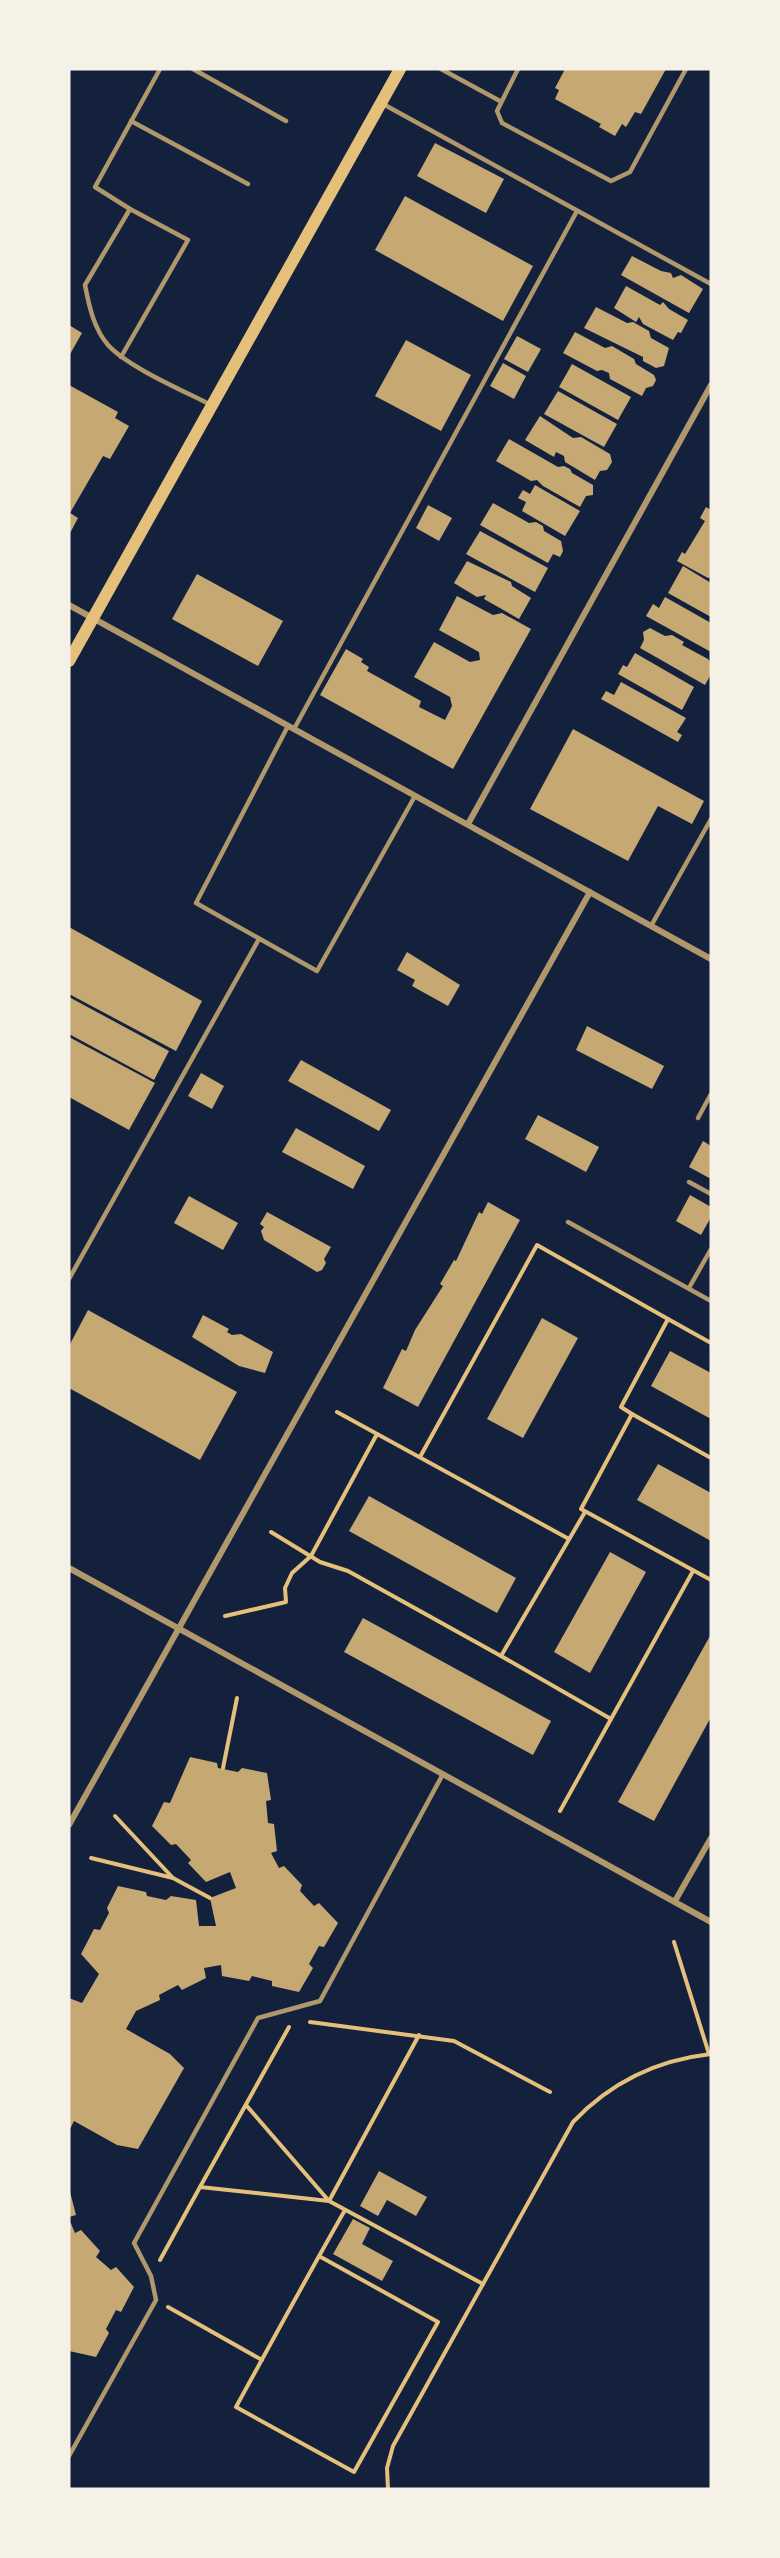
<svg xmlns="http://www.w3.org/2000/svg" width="780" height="2558" font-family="Spectral,serif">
<rect width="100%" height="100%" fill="#14213d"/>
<!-- building -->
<g fill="#c6a872">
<polygon points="565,69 666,69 641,114 635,112 626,127 622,124 615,136 599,127 601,124 555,99 559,90 555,88"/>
<polygon points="435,143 504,179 486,213 417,176"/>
<polygon points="405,196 533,266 503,321 375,250"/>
<polygon points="632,256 661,271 671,273 673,278 681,275 703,289 689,313 621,275"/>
<polygon points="626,286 660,305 663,302 669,309 688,320 681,333 678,332 673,340 643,324 639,317 636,322 614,308"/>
<polygon points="596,307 627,323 633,322 649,331 651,338 669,348 664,366 656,368 643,361 643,357 584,328"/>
<polygon points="69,325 82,333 69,356"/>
<polygon points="575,332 605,348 612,346 634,359 636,364 654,375 656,380 653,386 646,388 642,396 610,379 609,373 602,370 597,371 563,353"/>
<polygon points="517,336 541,349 528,372 504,359"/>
<polygon points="406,340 471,375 441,431 375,396"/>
<polygon points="503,363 526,376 514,399 490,386"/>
<polygon points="572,364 631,397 618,420 559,387"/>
<polygon points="69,385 118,412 115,418 129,426 110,459 103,456 70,513 78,518 69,535"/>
<polygon points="558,391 617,424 604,447 544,414"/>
<polygon points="540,416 573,438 581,437 610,454 612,462 607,470 600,471 595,480 565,462 564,456 556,452 554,457 525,440"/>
<polygon points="509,439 558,467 564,466 570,469 572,473 593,485 593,495 586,496 580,507 543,486 537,480 531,481 496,461"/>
<polygon points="535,485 580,511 565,536 522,511 526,502 518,498 523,490 530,494"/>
<polygon points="493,503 529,523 536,522 543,526 544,531 561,541 563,551 560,557 553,554 548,563 480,525"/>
<polygon points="428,505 452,518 439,541 416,528"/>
<polygon points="706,507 711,510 711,577 708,578 677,561 682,552 685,554 705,521 700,518"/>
<polygon points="480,531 548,568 535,592 466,554"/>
<polygon points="467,561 511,582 512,586 531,598 519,619 484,599 486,595 477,597 454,583"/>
<polygon points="683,566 711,583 711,617 668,593"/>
<polygon points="197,574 283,621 258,666 172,619"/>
<polygon points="457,596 493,615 502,613 531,629 453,769 320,695 346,649 363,659 361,662 369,667 367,671 421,701 419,707 445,720 452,706 450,697 414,677 434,642 470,662 480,660 479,652 439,630"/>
<polygon points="665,597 711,623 711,652 646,616 653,604 659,608"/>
<polygon points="650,628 665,636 672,635 684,642 682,645 708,659 711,663 711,674 705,685 640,648 644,640 643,632"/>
<polygon points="635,653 694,687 682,710 618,674 623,665 627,667"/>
<polygon points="621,682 686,718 677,732 682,735 678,742 601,699 606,691 614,695"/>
<polygon points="573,729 704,801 692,824 658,806 628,861 530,809"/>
<polygon points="69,927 202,1001 176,1051 69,994"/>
<polygon points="407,952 460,985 448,1006 412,986 415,980 397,970"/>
<polygon points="69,997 169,1051 154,1080 69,1034"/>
<polygon points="587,1026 664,1066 652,1089 576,1050"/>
<polygon points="69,1037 155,1083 129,1130 69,1097"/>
<polygon points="301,1060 391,1110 379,1131 288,1081"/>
<polygon points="201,1073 224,1086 212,1109 188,1096"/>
<polygon points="538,1115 599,1147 586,1172 525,1139"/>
<polygon points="296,1128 365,1166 353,1189 282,1152"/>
<polygon points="703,1141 711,1146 711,1179 689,1167"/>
<polygon points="690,1195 711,1207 711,1217 701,1235 676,1221"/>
<polygon points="189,1196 238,1223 223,1250 174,1223"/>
<polygon points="488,1202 520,1220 418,1407 383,1388 402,1349 406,1351 415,1330 443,1286 440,1284 454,1260 456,1261 479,1212 482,1214"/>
<polygon points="267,1212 331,1247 324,1259 326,1263 322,1270 317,1272 264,1240 261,1231 264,1227 260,1224"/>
<polygon points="88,1310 237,1392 200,1460 69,1388 69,1346"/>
<polygon points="203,1315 229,1329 227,1332 232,1335 241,1334 273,1352 265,1373 239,1366 192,1337"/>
<polygon points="542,1318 578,1338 523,1438 487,1419"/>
<polygon points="670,1351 711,1373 711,1419 651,1386"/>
<polygon points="658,1464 711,1493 711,1541 637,1500"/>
<polygon points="369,1496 516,1578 497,1613 349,1531"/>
<polygon points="610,1552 646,1572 590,1673 554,1652"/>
<polygon points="363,1618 551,1721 533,1755 344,1652"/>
<polygon points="711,1634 711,1717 654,1821 618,1802"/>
<polygon points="190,1757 217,1763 218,1768 238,1772 242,1768 267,1773 271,1800 266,1801 268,1823 274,1824 277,1851 271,1853 279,1868 284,1866 302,1885 300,1891 314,1906 319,1903 338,1923 324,1947 319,1946 309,1964 313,1968 299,1992 272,1986 272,1981 252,1976 249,1981 222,1976 221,1965 204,1968 206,1978 182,1990 178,1985 159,1995 160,2000 136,2011 126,2029 170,2054 184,2068 138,2149 117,2145 74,2121 69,2131 69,1998 82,2003 99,1974 81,1954 94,1929 100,1930 109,1913 107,1908 118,1886 146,1892 147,1896 166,1900 171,1896 196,1900 199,1926 216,1926 210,1898 236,1888 230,1872 206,1882 188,1863 191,1860 176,1844 171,1845 152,1826 164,1802 170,1803"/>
<polygon points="379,2171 427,2197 416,2216 387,2200 378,2216 360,2206"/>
<polygon points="69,2188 76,2215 69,2217"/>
<polygon points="69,2219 75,2233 81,2230 100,2251 96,2257 111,2270 116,2267 134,2287 121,2312 116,2310 106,2329 109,2333 96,2357 69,2351"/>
<polygon points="353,2219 370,2228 362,2244 393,2261 382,2281 333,2254"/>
</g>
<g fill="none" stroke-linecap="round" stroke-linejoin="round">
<!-- path -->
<g stroke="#e5c07b" stroke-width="4">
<polyline points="337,1412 569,1539"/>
<polyline points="632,1414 621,1407 668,1319 711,1343"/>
<polyline points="420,1457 537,1245 668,1319"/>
<polyline points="711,1458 632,1414 581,1509 711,1580"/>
<polyline points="585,1512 501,1656 611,1719"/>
<polyline points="271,1532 320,1562 348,1571 501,1656"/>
<polyline points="225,1616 286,1602 285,1588 292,1573 311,1556 377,1434"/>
<polyline points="223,1768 237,1698"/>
<polyline points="560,1811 693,1571"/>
<polyline points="115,1816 172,1877"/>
<polyline points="91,1858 173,1878 210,1898"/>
<polyline points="674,1942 709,2054"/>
<polyline points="310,2022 454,2041 550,2092"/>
<polyline points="419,2035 329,2201 483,2284"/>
<polyline points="200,2187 289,2027"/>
<path d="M319 2256 438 2322 354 2472 236 2407C272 2341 308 2275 345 2210"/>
<polyline points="160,2260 200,2187 329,2201 246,2105"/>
<polyline points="168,2307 262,2360"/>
<path d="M388 2489 387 2468 393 2446 573 2122C610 2083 657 2060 711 2054"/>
</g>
<!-- service -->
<g stroke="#b1986c" stroke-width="4.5">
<polyline points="193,69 286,121"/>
<polyline points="441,69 500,101"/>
<polyline points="518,69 497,111 502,123 611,181 630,172 686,69"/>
<polyline points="383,104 711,284"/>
<polyline points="131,121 248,184"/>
<polyline points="130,209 95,187 160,69"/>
<path d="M121 357 188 240 130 209 85 285C89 306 94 329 108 345 128 367 182 390 209 404"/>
<polyline points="288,726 196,903 317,971 415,796"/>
<polyline points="294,729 577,211"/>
<polyline points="651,926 711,819"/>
<polyline points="698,1118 711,1094"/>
<polyline points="689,1182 711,1194"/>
<polyline points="568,1222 711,1301"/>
<polyline points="69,1279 259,939"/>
<polyline points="689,1288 711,1249"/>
<polyline points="69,2456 156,2300 151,2276 134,2243 258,2018 320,2001 443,1774"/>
</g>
<!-- minor -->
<g stroke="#b1986c" stroke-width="6">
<polyline points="69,605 711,959"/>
<polyline points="468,824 711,385"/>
<polyline points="69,1568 711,1922"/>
<polyline points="69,1825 590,892"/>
<polyline points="675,1901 711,1838"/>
</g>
<!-- secondary -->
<polyline stroke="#e5c07b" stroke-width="12" points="69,661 400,69"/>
</g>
<!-- border -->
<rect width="780" height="2558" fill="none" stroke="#f6f1e7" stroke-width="141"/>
</svg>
